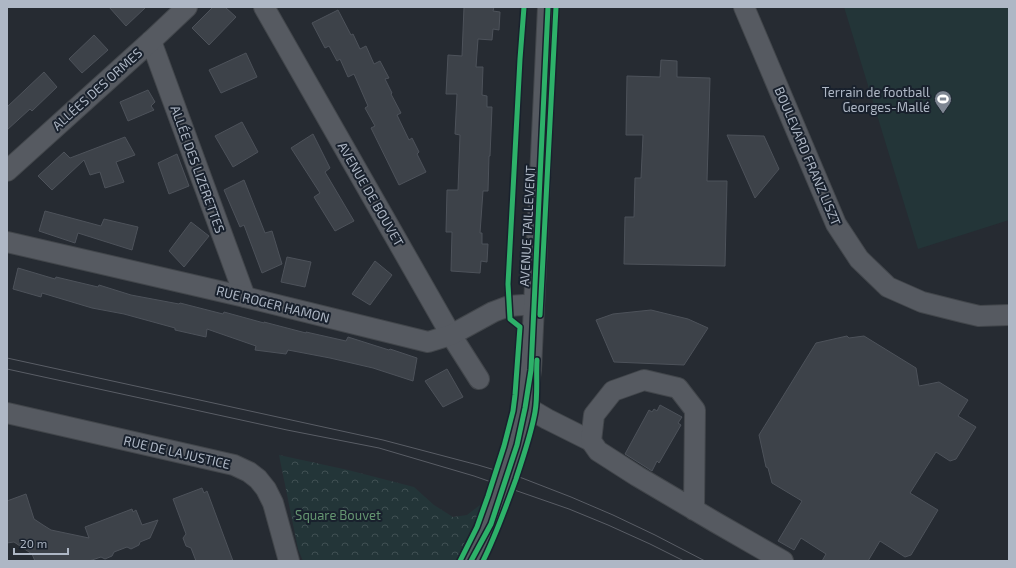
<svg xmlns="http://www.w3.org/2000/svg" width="1016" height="568" font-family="'Exo 2',sans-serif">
<defs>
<pattern id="forest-crowns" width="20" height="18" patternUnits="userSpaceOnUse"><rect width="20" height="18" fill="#233538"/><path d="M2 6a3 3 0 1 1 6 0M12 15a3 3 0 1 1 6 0" fill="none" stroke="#405053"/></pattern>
</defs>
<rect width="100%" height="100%" fill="#262b32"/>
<!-- grass -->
<polygon fill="#233538" points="844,7 1009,7 1009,220 918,249"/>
<!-- forest -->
<polygon fill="url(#forest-crowns)" points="279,455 348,470 414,487 434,505 453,517 467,515 480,505 482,506 456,561 303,561 298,549"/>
<!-- building -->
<g fill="#3d4249" stroke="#4d525a">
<polygon points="109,7 146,7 126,26"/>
<polygon points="213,7 225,7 236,17 209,45 192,28"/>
<polygon points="464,7 494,7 493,11 500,12 499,30 493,29 492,40 478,39 476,67 483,67 482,95 487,96 487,107 492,107 490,156 489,156 488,191 483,191 480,233 482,233 482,244 488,244 487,262 481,261 480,273 451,271 452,232 446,232 447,190 458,190 460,135 455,134 457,94 446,94 448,55 462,56"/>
<polygon points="338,10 351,35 353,34 360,49 366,46 374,64 380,61 389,78 385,79 392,93 391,94 401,113 397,115 409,140 412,138 419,152 417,154 426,172 399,185 371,128 375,126 365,108 368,106 354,74 348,77 340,59 337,61 329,46 325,48 312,23"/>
<polygon points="94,35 108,50 82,73 69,59"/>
<polygon points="246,53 257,77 221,93 209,70"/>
<polygon points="661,60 677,61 677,77 710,78 707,181 727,181 725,266 624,264 625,217 634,217 635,178 641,178 643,135 626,135 627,76 660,77"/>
<polygon points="44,72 57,87 32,111 30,109 7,130 7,107"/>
<polygon points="148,90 155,102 151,106 154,110 128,121 120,102"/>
<polygon points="242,122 258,152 233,167 215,136"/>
<polygon points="313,134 330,168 325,172 354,221 335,231 314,197 320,193 291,148"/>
<polygon points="727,135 764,136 779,169 755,198"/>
<polygon points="125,137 135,155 116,162 124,182 105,188 100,172 90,175 84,160 52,190 38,176 64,152 70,158"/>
<polygon points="177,154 189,186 169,194 158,163"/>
<polygon points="244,180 265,233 272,231 282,264 262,273 244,225 240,227 224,190"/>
<polygon points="45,211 101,226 104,219 138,227 132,250 78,233 75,243 39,231"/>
<polygon points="191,222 209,236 184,267 169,251"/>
<polygon points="287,257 311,262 305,287 281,282"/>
<polygon points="375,261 392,275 370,305 352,294"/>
<polygon points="18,268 55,279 56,277 98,287 99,285 131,295 179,304 180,303 223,314 224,312 264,323 264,322 306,333 306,332 346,341 348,337 389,350 390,349 417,358 413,381 373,368 330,358 288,350 286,354 255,350 256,346 207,329 206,337 175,330 175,328 124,314 92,308 42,293 41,297 13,289"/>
<polygon points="651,310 688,319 708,328 684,365 614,362 596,320 613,314"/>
<polygon points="847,336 849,338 864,336 916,368 919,386 939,382 968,400 958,416 976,427 956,459 950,461 936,452 910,493 938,510 911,555 905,557 880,541 868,561 822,561 826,554 801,538 794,550 778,541 802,501 772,483 768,468 766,467 759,435 816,343"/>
<polygon points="447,369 463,397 443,407 425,381"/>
<polygon points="660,405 682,417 678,423 681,425 659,463 657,461 652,471 625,454 649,410 652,412 654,409 657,411"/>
<polygon points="202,488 204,493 207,491 233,561 196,561 191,548 186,546 183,538 186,534 173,499"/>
<polygon points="26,494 34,519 43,525 51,530 89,538 85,527 132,509 133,512 136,510 142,525 158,520 150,538 140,542 139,545 131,549 127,547 114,552 112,556 105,559 101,557 89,561 35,561 32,554 14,542 7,543 7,501"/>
</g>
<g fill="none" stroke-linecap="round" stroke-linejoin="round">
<!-- minor casing -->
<g stroke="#42464b" stroke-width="22">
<g id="minor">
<polyline points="264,7 451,335 479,379"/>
<polyline points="744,7 836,224 859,259 888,287 922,302 962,312 979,316 1009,315"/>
<polyline points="151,41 245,297"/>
<polyline points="7,171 151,41 187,7"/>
<polyline points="7,242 245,297 428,342 451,335 493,312 509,306 523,305 534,305"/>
<polyline points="525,408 535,412 547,419 591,441"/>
<polyline points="7,413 234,465 249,472 258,479 266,489 273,503 289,561"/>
<polyline points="517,445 525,408 531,370 548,7"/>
<polyline points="694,510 695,410 678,388 644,380 613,391 594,415 591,441 598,451 637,476 715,522 783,561"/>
<polyline points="471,561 491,524 498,499"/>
</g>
</g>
<!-- minor -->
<use href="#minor" stroke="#565a61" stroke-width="20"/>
<!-- tram -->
<g stroke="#595d65" stroke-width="1">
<polyline points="7,358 383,440 478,465 522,478 571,497 613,515 655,535 705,561"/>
<polyline points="7,369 287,430 379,448 474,476 569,509 608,525 650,544 684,561"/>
</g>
<!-- minor-bridge casing -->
<g stroke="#42464b" stroke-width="22" stroke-linecap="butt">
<polyline id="minor-bridge" points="498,499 517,445"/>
</g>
<!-- minor-bridge -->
<use href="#minor-bridge" stroke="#565a61" stroke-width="20"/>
<!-- cycleway casing -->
<g stroke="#19212d" stroke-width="8">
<g id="cycleway">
<polyline points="540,315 556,7"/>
<polyline points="460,561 477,527 488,496 504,446 513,411 515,395 520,327 510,319 508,284 520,59 524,7"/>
<polyline points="471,561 491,524 517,445 525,408 531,370 548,7"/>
<path d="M483 561C496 535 506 507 516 479 523 457 531 435 535 412 538 395 536 378 537 360"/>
</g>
</g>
<!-- cycleway -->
<use href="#cycleway" stroke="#2db169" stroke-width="5"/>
</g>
<!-- icons -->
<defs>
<g id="stadium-pin" transform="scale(0.9)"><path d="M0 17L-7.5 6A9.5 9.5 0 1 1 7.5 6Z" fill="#7e8692" stroke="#19212d"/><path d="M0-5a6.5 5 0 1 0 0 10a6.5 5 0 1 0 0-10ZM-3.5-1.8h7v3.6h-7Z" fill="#fff"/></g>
</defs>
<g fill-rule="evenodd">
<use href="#stadium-pin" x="943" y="99"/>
</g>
<g text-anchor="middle" stroke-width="4" stroke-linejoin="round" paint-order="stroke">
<!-- street labels -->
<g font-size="13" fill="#aeb7c5" stroke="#19212d">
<text transform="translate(97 89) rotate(-42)" y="5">ALLÉES DES ORMES</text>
<text transform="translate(808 156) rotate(67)" y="5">BOULEVARD FRANZ LISZT</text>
<text transform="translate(198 169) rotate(70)" y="5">ALLÉE DES LIZERETTES</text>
<text transform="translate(371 194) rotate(60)" y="5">AVENUE DE BOUVET</text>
<text transform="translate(527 226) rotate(-87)" y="5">AVENUE TAILLEVENT</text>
<text transform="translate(273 304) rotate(14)" y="5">RUE ROGER HAMON</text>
<text transform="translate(177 452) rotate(13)" y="5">RUE DE LA JUSTICE</text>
</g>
<!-- poi labels -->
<g font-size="13" fill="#aeb7c5" stroke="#19212d" text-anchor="end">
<text x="930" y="97">Terrain de football<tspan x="930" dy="15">Georges-Mallé</tspan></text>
</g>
<!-- park labels -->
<g font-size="13" fill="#659671" stroke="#19212d">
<text x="338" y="520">Square Bouvet</text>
</g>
</g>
<!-- border -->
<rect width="1016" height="568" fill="none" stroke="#aeb7c5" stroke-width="16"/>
<!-- scale -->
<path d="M14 548v6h54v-6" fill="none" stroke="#aeb7c5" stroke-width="2"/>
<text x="20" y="548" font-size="12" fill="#aeb7c5" stroke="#19212d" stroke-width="3" paint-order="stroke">20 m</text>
</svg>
